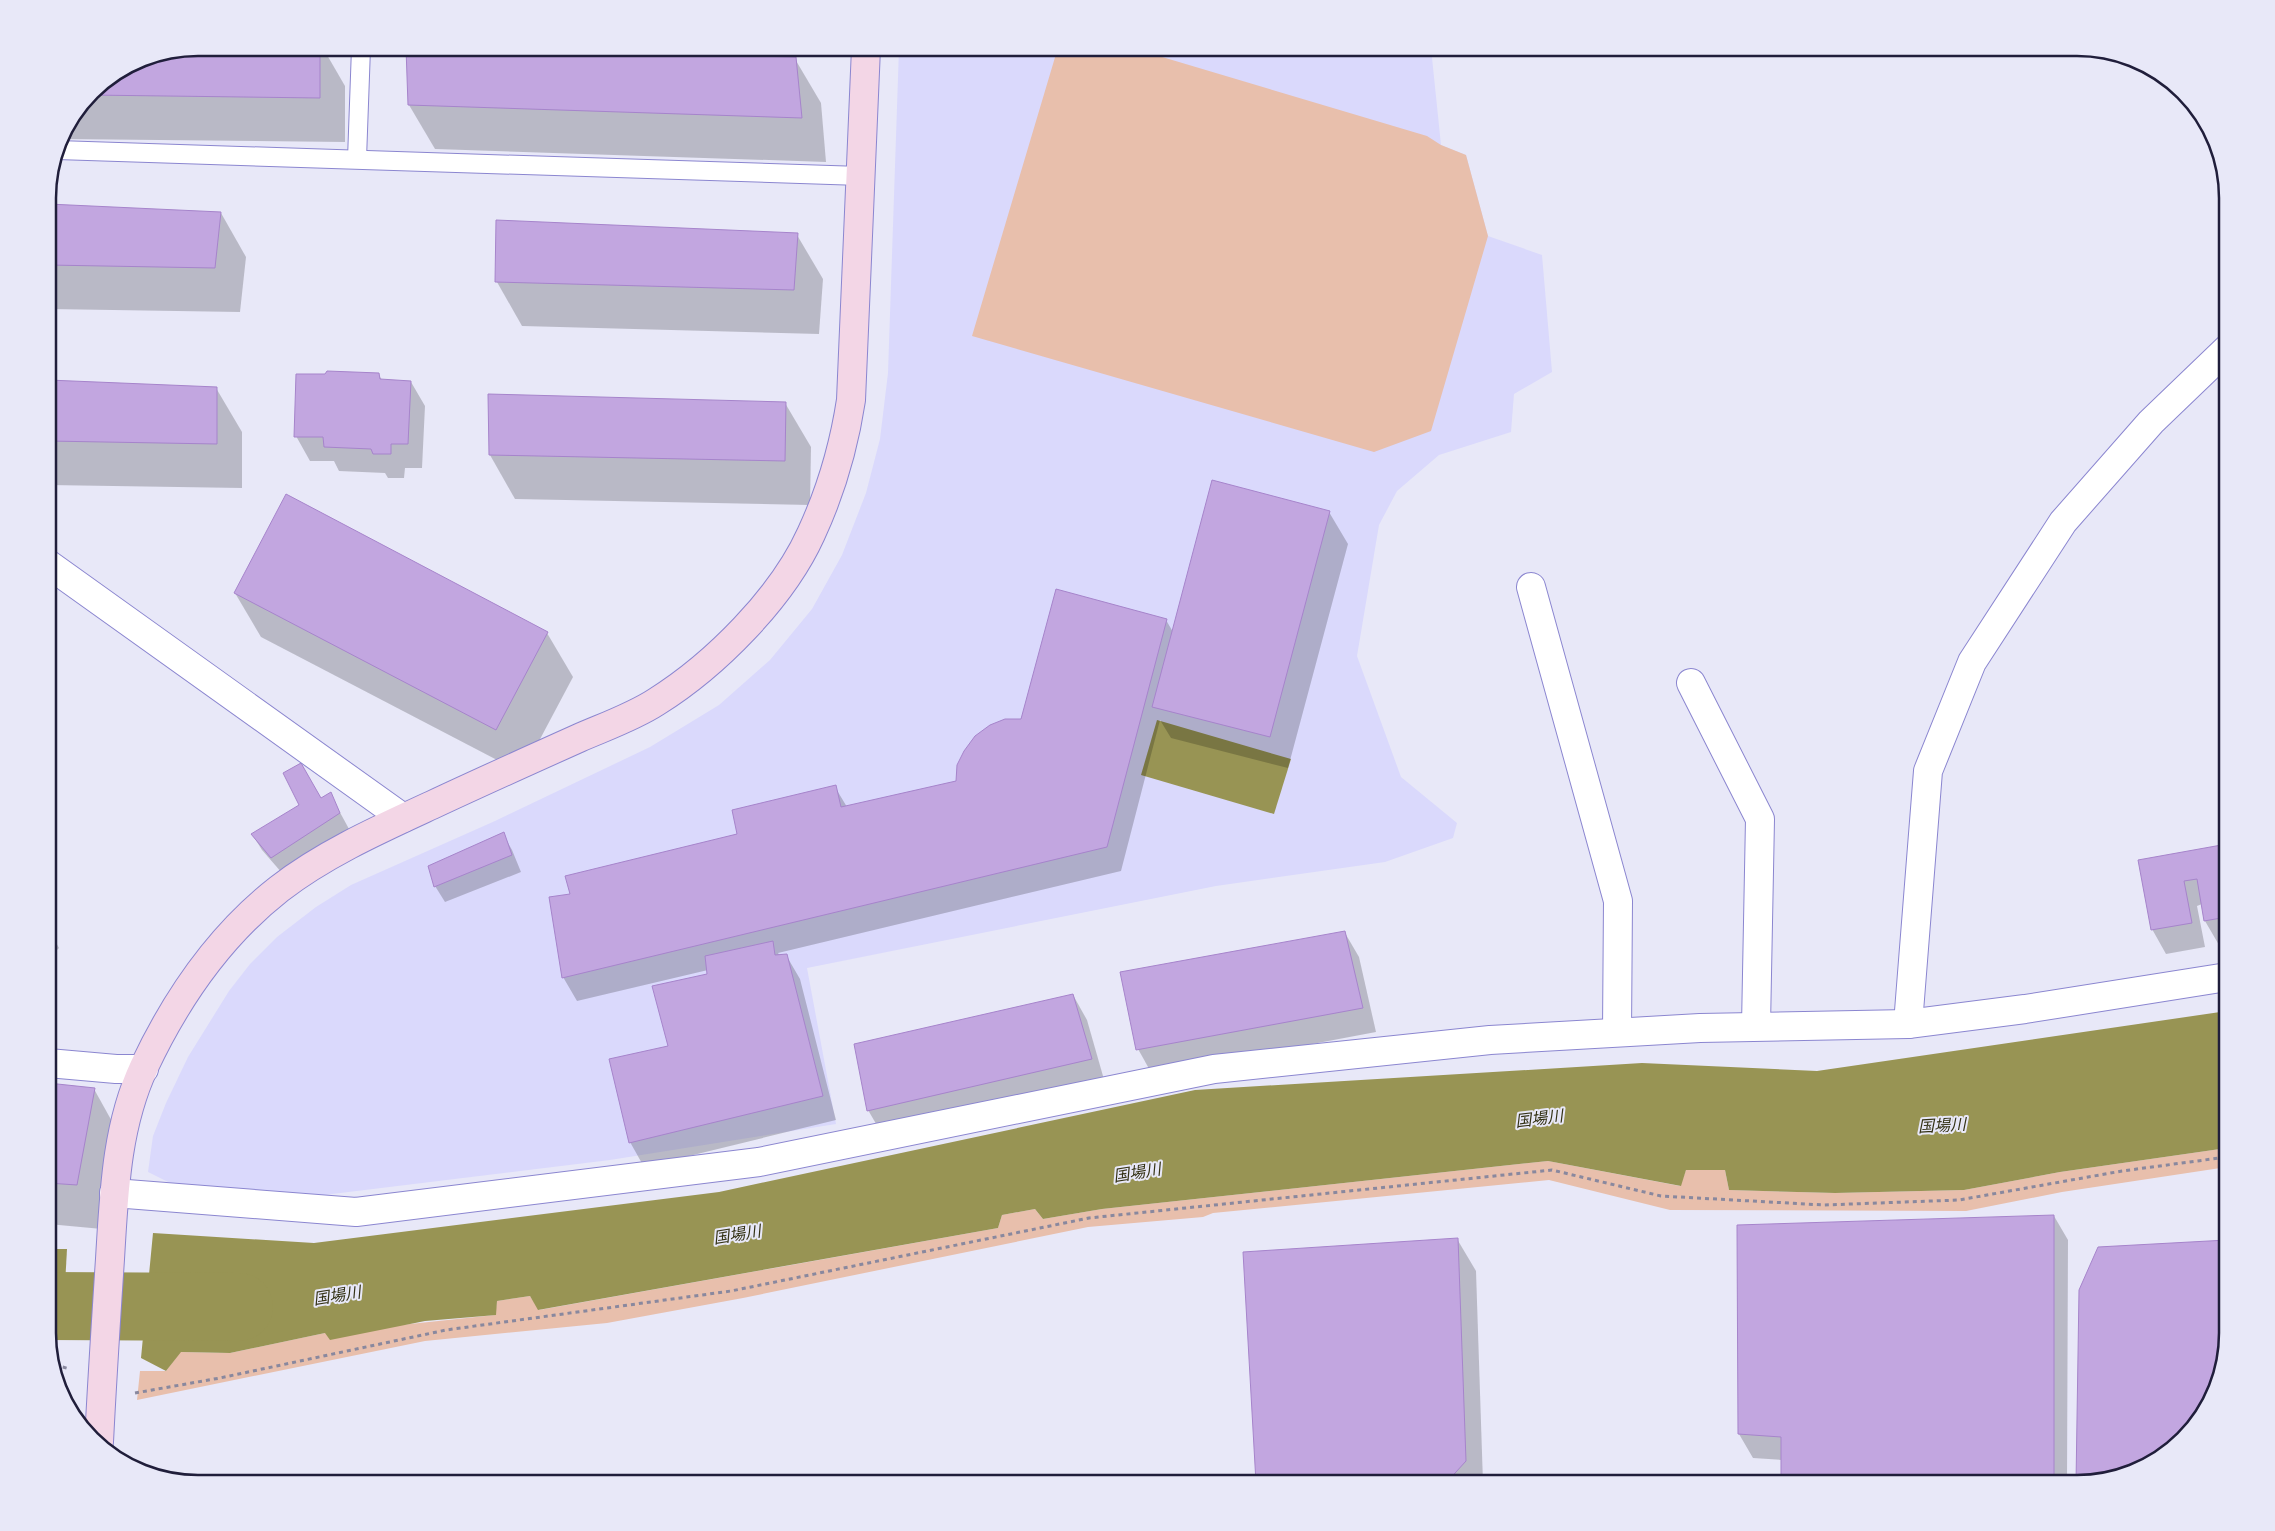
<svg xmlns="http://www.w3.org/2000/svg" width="2275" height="1531" font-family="Rubik,'Noto Sans JP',sans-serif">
<rect width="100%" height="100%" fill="#e8e8f8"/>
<!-- built -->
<polygon fill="#dad9fc" points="899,48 1431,48 1441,145 1466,155 1488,236 1542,255 1552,372 1514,394 1511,432 1439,455 1397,491 1379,525 1357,656 1401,777 1457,823 1453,838 1385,862 1216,886 807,968 836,1124 610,1160 324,1195 249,1194 172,1184 148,1172 153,1136 166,1103 188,1057 229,991 250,964 277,937 316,907 351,885 495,821 650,747 719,705 770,660 812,609 842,555 866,493 880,439 888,373"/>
<!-- green -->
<g fill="#e8bfac">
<polygon points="1063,48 1132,48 1427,136 1441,145 1466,155 1488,236 1431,431 1374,452 972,336 1056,54"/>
<polygon points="2227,1148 2227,1167 2062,1192 1966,1211 1670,1210 1549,1180 1213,1213 1203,1217 1088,1227 743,1298 607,1323 425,1341 137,1400 140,1371 166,1371 180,1352 230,1353 325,1333 495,1315 497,1301 530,1296 539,1310 998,1228 1002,1215 1035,1209 1043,1219 1102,1209 1548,1161 1680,1186 1686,1170 1725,1170 1729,1190 1835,1193 1964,1190 2060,1172"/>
</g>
<!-- water -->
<g fill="#989454">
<polygon points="1157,720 1291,759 1274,814 1141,775"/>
<polygon points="2227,1011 2227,1148 2060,1172 1964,1190 1835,1193 1729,1190 1725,1170 1686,1170 1681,1186 1548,1161 1102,1209 1043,1219 1035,1209 1002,1215 998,1228 538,1310 530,1296 497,1301 496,1315 425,1321 330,1340 325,1333 230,1353 181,1352 166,1371 141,1358 153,1233 314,1243 719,1192 1195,1090 1642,1063 1817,1071"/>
<polygon points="48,1249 67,1249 62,1339 48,1338"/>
</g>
<!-- shadow -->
<g fill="#0003">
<polygon points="198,48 323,48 345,86 345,142 60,139 92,91 141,59"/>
<polygon points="407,50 795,59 821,103 826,162 435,149 409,105"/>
<polygon points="48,206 221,213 246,257 240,312 48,309"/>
<polygon points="797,235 823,279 819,334 522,326 497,282"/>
<polygon points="378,374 382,380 411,382 425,406 422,468 405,468 404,478 388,478 385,473 339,471 334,461 310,461 296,436"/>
<polygon points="48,381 216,388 242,432 242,488 48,485"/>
<polygon points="785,403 811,447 810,505 515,499 490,455"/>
<polygon points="1329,512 1348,544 1288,768 1171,738 1160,720 1121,871 778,953 780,956 786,955 800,979 836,1120 644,1167 630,1142 670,1047 708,975 708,970 577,1001 563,977 571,895 738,835 835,787 847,807 957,782 1022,720 1166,620 1173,632"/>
<polygon points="235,593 547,633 573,677 522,773 261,637"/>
<polygon points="330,794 349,829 282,873 262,850 252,834"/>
<polygon points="503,834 512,850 521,872 445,902 435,886"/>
<polygon points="2227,845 2227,944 2219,945 2205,921 2202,904 2197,906 2205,947 2166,954 2152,929 2140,861"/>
<polygon points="48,928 59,948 48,959"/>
<polygon points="1345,933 1359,957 1376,1032 1152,1074 1138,1049"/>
<polygon points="1073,995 1087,1020 1105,1083 882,1134 868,1110"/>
<polygon points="48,1084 94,1089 119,1134 102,1229 48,1224"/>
<polygon points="2054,1216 2068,1240 2067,1483 1782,1483 1782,1460 1753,1458 1739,1434"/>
<polygon points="1457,1239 1476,1271 1483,1483 1258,1483 1244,1253"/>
<polygon points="2227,1241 2227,1333 2220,1381 2144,1468 2077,1483 2081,1290 2099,1248"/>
</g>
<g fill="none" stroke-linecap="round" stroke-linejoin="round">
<!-- river -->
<polyline stroke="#989454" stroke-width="68" points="48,1306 239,1307"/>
</g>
<!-- building -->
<g fill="#c2a6e0" stroke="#a684cb">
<polygon points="198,48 320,48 320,98 89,95 92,91 141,59"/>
<polygon points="406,48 796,57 802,118 408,105"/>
<polygon points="48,204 221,212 215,268 48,265"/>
<polygon points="496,220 798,233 794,290 495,282"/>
<polygon points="327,371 379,373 380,379 411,381 408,444 391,444 391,454 373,454 371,449 324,447 323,437 294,437 296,374 325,374"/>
<polygon points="48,380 217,387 217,444 48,441"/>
<polygon points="488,394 786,402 785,461 489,455"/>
<polygon points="1212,480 1330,511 1270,737 1152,707"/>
<polygon points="286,494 548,632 496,730 234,593"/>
<polygon points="1056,589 1167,619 1107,847 562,978 549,897 570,894 565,876 737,834 732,810 836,785 841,807 956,781 957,765 964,751 975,736 990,725 1005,719 1021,719"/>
<polygon points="301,763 321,798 331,792 340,813 271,858 251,834 299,805 283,773"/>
<polygon points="504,832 512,855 434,887 428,866"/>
<polygon points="2227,844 2227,917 2204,921 2197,879 2184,881 2192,923 2151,930 2138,860"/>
<polygon points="1345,931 1363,1008 1136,1050 1120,972"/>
<polygon points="773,941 775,955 787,954 823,1096 629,1143 609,1059 668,1046 652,986 707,974 705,956"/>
<polygon points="1073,994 1092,1059 867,1111 854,1044"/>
<polygon points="48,1083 95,1088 77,1185 48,1183"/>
<polygon points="2054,1215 2054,1483 1781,1483 1781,1437 1738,1434 1737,1225"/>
<polygon points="1458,1238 1466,1461 1446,1483 1256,1483 1243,1252"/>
<polygon points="2227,1240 2227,1333 2220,1381 2202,1417 2144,1468 2076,1483 2079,1290 2098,1247"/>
<polygon points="1533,1475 1559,1483 1531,1483"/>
</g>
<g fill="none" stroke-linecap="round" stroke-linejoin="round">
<!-- lane casing -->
<g stroke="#8b86d0" stroke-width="20">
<g id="lane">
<polyline points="57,150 861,176"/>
<polyline points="357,159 361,48"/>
</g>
</g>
<!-- street casing -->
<g stroke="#8b86d0" stroke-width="30">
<g id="street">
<polyline points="48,564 403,818"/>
<polyline points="1531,587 1618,901 1617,1032"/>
<polyline points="1691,683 1760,819 1756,1026"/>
<polyline points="1908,1024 1928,771 1972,662 2063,522 2151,422 2227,349"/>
<polyline points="48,1063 116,1069 144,1069"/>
<polyline points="114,1193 356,1212 759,1162 1214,1069 1490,1040 1700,1028 1908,1024 2025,1009 2227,977"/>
</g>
</g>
<!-- secondary casing -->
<g stroke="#8b86d0" stroke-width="30">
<path id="secondary" d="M99 1442C102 1381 106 1320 110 1259 114 1194 116 1127 144 1067 176 999 219 936 279 889 324 854 380 829 432 805 481 782 530 760 579 738 604 727 633 717 656 702 715 665 782 598 811 534 831 491 844 446 851 400L866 48"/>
</g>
<!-- path -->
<g stroke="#89889e" stroke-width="3" stroke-dasharray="4 4" stroke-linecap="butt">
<polyline points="55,1365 70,1369"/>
<polyline points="135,1393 220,1378 446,1330 731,1291 1089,1218 1552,1170 1661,1196 1824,1205 1959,1200 2122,1171 2227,1157"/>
</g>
<!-- lane -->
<use href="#lane" stroke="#fff" stroke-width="18"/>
<!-- street -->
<use href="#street" stroke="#fff" stroke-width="28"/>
<!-- secondary -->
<use href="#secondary" stroke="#f3d6e6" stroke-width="28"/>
</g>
<g text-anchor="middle" stroke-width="4" stroke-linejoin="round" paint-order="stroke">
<!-- water labels -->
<g font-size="16" font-style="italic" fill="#343215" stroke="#e8e8f8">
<text transform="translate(1539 1118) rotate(-7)" y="6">国場川</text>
<text transform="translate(1942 1125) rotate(-3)" y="6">国場川</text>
<text transform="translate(1137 1172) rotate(-9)" y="6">国場川</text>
<text transform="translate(737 1234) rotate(-9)" y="6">国場川</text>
<text transform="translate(337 1295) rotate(-9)" y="6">国場川</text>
</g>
</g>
<!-- crop -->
<path d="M0 0H2275V1531H0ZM198 56H2077A142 142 0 0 1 2219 198V1333A142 142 0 0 1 2077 1475H198A142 142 0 0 1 56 1333V198A142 142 0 0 1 198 56Z" fill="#e8e8f8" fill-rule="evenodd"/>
<path fill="none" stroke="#201e3b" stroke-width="2.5" d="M198 56H2077A142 142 0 0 1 2219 198V1333A142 142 0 0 1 2077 1475H198A142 142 0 0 1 56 1333V198A142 142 0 0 1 198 56Z"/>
</svg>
